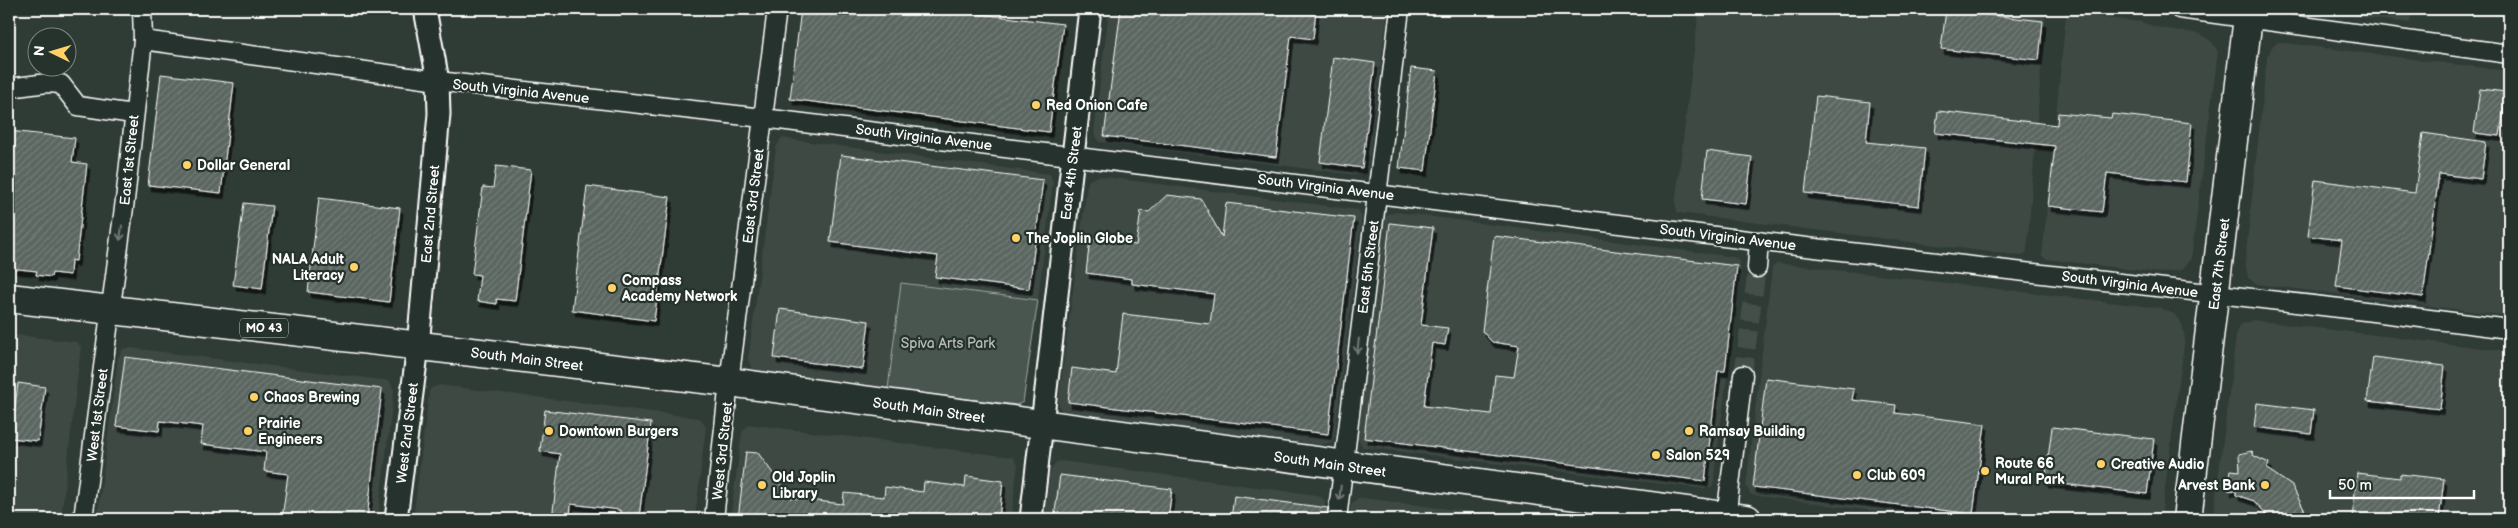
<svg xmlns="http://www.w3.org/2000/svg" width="2518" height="528" font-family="'Balsamiq Sans',sans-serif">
<defs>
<pattern id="building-hatch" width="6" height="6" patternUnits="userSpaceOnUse" patternTransform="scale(1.25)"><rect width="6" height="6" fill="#5b6661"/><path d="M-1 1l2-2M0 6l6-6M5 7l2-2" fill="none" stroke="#747d79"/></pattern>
<filter id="shadow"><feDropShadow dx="3" dy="5.5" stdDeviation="0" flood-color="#0009"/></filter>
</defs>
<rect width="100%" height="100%" fill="#2f3b35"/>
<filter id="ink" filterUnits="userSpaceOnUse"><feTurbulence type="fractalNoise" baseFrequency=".02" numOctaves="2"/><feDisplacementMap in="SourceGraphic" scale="10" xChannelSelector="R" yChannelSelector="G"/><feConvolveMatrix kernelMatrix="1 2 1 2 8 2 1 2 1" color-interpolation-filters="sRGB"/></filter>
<g filter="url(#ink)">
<!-- built -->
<g fill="#3c4842">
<polygon points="1109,9 1388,9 1368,167 1361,174 1355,175 1099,142 1094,132"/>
<polygon points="1699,9 2046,9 2027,251 2025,254 2021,256 1678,213 1675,204"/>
<polygon points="2289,9 2412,9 2410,23"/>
<polygon points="2066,13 2141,22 2156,27 2200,34 2212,42 2216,48 2218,52 2191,259 2182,270 2159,273 2046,259 2042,256"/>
<polygon points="2278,42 2509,71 2509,316 2257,284 2248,278 2245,261 2267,57 2273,45"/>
<polygon points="781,138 1050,174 1053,182 1038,300 901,283 888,389 755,372 748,360 776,148"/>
<polygon points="1098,176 1359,210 1362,217 1335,435 1332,442 1322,445 1066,415 1062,413 1058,403 1087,185 1089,180"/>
<polygon points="1397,212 1734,257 1738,259 1741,270 1713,487 1704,489 1362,447 1358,438 1385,218 1388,214"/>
<polygon points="1777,263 2161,308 2174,314 2182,324 2185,338 2161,519 1936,519 1751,495 1746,486 1772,267"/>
<polygon points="2252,320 2509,351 2509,519 2213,519 2236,336 2240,325"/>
<polygon points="9,334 77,342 81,347 61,519 9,519"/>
<polygon points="132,348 390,381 394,390 378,519 97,519 118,357 123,349"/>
<polygon points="440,385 700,418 706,427 695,519 413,519 429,392 431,388"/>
<polygon points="749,424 1013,457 1018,464 1011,519 730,519 742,432"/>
<polygon points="1061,461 1317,495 1325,500 1325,519 1044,519 1050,471 1056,462"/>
<polygon points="1358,498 1362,498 1528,519 1349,519 1351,504"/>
</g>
<!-- green -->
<polygon fill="#4a544f" stroke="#a4aaa7" points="901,283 1038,300 1023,402 1017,405 888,389"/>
<!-- building -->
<g fill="url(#building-hatch)" stroke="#fff" filter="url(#shadow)">
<polygon points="801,9 939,9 1063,24 1049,132 790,99"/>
<polygon points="1121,9 1316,9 1313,39 1291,36 1276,157 1104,136"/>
<polygon points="1946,10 2043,21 2039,60 1941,49"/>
<polygon points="1333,57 1375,63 1362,168 1320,162"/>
<polygon points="1411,68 1437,71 1425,171 1399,168"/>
<polygon points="161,74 234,83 221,193 148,185"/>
<polygon points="2480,89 2506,92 2500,136 2474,133"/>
<polygon points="1816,96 1870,102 1866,142 1925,148 1919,206 1805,193"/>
<polygon points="1938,111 2057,125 2058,113 2111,118 2112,114 2192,123 2186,182 2107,173 2102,212 2048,206 2055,146 1935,133"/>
<polygon points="9,131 75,138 72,162 87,164 76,261 71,260 70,275 52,273 51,277 36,275 37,271 9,268"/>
<polygon points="2423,133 2486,142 2481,179 2439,174 2423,297 2336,286 2342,240 2308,236 2315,180 2415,193"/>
<polygon points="1707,151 1752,157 1746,204 1702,199"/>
<polygon points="841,155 1043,180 1029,289 935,277 938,256 830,242"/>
<polygon points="496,166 531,170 515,301 496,299 497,304 477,301 480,275 472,274 483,187 493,188"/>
<polygon points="587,186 670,197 654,321 572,310"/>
<polygon points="1167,195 1201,199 1222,237 1226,203 1354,218 1328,434 1068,402 1072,368 1116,374 1123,314 1210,324 1214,294 1132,284 1132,279 1086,273 1090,239 1136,245 1141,211 1149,212"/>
<polygon points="319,198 400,208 389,302 308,292"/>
<polygon points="244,203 272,206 262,289 233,285"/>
<polygon points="1390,223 1433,228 1421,325 1448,328 1445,345 1432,343 1424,406 1491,414 1495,375 1514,377 1519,346 1492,342 1482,331 1494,236 1737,266 1725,371 1718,371 1705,481 1364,438"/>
<polygon points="780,309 869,321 863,369 774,358"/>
<polygon points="125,357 382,389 367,519 282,519 288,474 264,471 266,452 201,444 203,426 160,421 159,431 116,426"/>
<polygon points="2373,357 2445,366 2440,409 2367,401"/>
<polygon points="1766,378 1854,389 1852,400 1896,405 1895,413 1985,424 1973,514 1753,487"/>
<polygon points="18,383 45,387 38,441 11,438"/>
<polygon points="2257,403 2314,410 2311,434 2254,427"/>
<polygon points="545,410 651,423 639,517 620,514 620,510 571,504 570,519 552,519 560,454 540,451"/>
<polygon points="2052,427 2154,439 2147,494 2045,482"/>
<polygon points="2252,451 2254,456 2269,463 2267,469 2292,486 2309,519 2271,519 2254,501 2236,495 2236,491 2228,490 2231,470 2240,471 2239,454"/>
<polygon points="746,452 758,453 791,498 843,504 844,493 884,497 885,487 923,492 924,482 965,487 966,476 1003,481 999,519 738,519"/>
<polygon points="2357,473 2400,478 2400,474 2444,479 2439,519 2352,519"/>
<polygon points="1060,475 1172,489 1168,519 1054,519"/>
<polygon points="1234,496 1328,508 1327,519 1231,519"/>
</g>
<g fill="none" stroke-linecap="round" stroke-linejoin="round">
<!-- minor-tunnel -->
<polyline stroke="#444f49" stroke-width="18" stroke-dasharray="18 9" stroke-linecap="butt" points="1743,375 1757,268"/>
<!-- minor casing -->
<g stroke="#fff" stroke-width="21">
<g id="minor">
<polyline points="2179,9 2509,54"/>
<polyline points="143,40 438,81 763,118 1780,244 2357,310 2509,329"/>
<polyline points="9,88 47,83 61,84 78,106 133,114"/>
<polyline points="1757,268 1759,241"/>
<polyline points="83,519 125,200 143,40 142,9"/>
<polyline points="714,519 729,382 777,9"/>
<polyline points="1337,519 1400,9"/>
<polyline points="1726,519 1743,375"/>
</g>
</g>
<!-- tertiary casing -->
<g stroke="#fff" stroke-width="25">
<g id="tertiary">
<polyline points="396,519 418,346 439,114 438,81 425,9"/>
<polyline points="1031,519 1090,9"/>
</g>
</g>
<!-- primary casing -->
<g stroke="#fff" stroke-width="31">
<g id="primary">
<polyline points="9,298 729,382 1747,519"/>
<polyline points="2187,519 2249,9"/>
</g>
</g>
<!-- minor -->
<use href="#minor" stroke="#26332d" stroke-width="18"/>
<!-- tertiary -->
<use href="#tertiary" stroke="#26332d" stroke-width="21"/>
<!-- primary -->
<use href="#primary" stroke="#26332d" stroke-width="28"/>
</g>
<!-- one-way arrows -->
<defs><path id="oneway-shaft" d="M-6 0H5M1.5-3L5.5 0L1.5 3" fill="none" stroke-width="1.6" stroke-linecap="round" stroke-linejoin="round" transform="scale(1.25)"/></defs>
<g stroke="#727a76">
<use href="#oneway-shaft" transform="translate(121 233) rotate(97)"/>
<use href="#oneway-shaft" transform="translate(1358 346) rotate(97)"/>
<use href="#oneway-shaft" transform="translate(1340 493) rotate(96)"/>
</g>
</g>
<!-- markers -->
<g fill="#ffd166" stroke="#26332d" stroke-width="2">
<circle cx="1036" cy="105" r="5"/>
<circle cx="187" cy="165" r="5"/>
<circle cx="1016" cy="238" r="5"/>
<circle cx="354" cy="267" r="5"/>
<circle cx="612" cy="288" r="5"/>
<circle cx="254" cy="397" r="5"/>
<circle cx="248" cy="431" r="5"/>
<circle cx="549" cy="431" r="5"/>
<circle cx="1689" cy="431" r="5"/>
<circle cx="1656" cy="455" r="5"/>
<circle cx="2101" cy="464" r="5"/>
<circle cx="1985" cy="471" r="5"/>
<circle cx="1857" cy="475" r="5"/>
<circle cx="762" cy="485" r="5"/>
<circle cx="2265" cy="485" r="5"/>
</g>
<g text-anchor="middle" stroke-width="4.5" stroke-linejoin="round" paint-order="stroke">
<!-- shield labels -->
<rect fill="#26332d" stroke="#bec2c0" stroke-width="1" x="240" y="318.5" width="48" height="19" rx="4"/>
<g font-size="12" font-weight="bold" fill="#fff">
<text x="264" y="332">MO 43</text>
</g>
<!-- street labels -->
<g font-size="14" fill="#fff" stroke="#26332d">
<text transform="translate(521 91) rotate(6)" y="5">South Virginia Avenue</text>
<text transform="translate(924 137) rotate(7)" y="5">South Virginia Avenue</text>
<text transform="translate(129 160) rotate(-84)" y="5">East 1st Street</text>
<text transform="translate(1071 173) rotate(-83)" y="5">East 4th Street</text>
<text transform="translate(1326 187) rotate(7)" y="5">South Virginia Avenue</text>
<text transform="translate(753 196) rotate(-83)" y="5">East 3rd Street</text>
<text transform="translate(430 214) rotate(-85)" y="5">East 2nd Street</text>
<text transform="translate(1728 237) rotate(7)" y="5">South Virginia Avenue</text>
<text transform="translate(2219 264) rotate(-83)" y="5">East 7th Street</text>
<text transform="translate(1368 267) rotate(-83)" y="5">East 5th Street</text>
<text transform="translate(2130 284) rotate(7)" y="5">South Virginia Avenue</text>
<text transform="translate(527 359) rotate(7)" y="5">South Main Street</text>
<text transform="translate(929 410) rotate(8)" y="5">South Main Street</text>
<text transform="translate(97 415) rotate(-83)" y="5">West 1st Street</text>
<text transform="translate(407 433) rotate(-83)" y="5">West 2nd Street</text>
<text transform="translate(722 451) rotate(-84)" y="5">West 3rd Street</text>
<text transform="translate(1330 464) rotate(8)" y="5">South Main Street</text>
</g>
<!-- poi labels -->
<g font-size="14" font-weight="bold" fill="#fff" stroke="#26332d" text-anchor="start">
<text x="1046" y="110">Red Onion Cafe</text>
<text x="197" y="170">Dollar General</text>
<text x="1026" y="243">The Joplin Globe</text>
<text x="344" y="264" text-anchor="end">NALA Adult<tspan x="344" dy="16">Literacy</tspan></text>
<text x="622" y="285">Compass<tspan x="622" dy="16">Academy Network</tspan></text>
<text x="264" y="402">Chaos Brewing</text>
<text x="258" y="428">Prairie<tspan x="258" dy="16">Engineers</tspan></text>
<text x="559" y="436">Downtown Burgers</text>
<text x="1699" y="436">Ramsay Building</text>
<text x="1666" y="460">Salon 529</text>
<text x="1995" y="468">Route 66<tspan x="1995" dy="16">Mural Park</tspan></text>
<text x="2111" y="469">Creative Audio</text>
<text x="1867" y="480">Club 609</text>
<text x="772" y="482">Old Joplin<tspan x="772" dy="16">Library</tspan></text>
<text x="2255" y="490" text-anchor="end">Arvest Bank</text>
</g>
<!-- park labels -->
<g font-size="14" fill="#b7bbb9" stroke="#26332d">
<text x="948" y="348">Spiva Arts Park</text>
</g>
</g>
<!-- margin -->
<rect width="2518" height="528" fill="none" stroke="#26332d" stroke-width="30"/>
<rect x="15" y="15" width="2488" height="498" fill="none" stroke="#fff" stroke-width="2" filter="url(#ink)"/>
<!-- north arrow -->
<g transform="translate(52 52) rotate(275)"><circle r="24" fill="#26332d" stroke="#7d8581"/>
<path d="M0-4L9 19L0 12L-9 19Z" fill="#ffd166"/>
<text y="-8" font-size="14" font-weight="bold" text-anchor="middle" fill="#ffffff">N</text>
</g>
<!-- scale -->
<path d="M2330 490v8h144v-8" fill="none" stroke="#ffffff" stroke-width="2.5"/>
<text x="2338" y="490" font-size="15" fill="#ffffff" stroke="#26332d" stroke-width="4" paint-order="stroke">50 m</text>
</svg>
